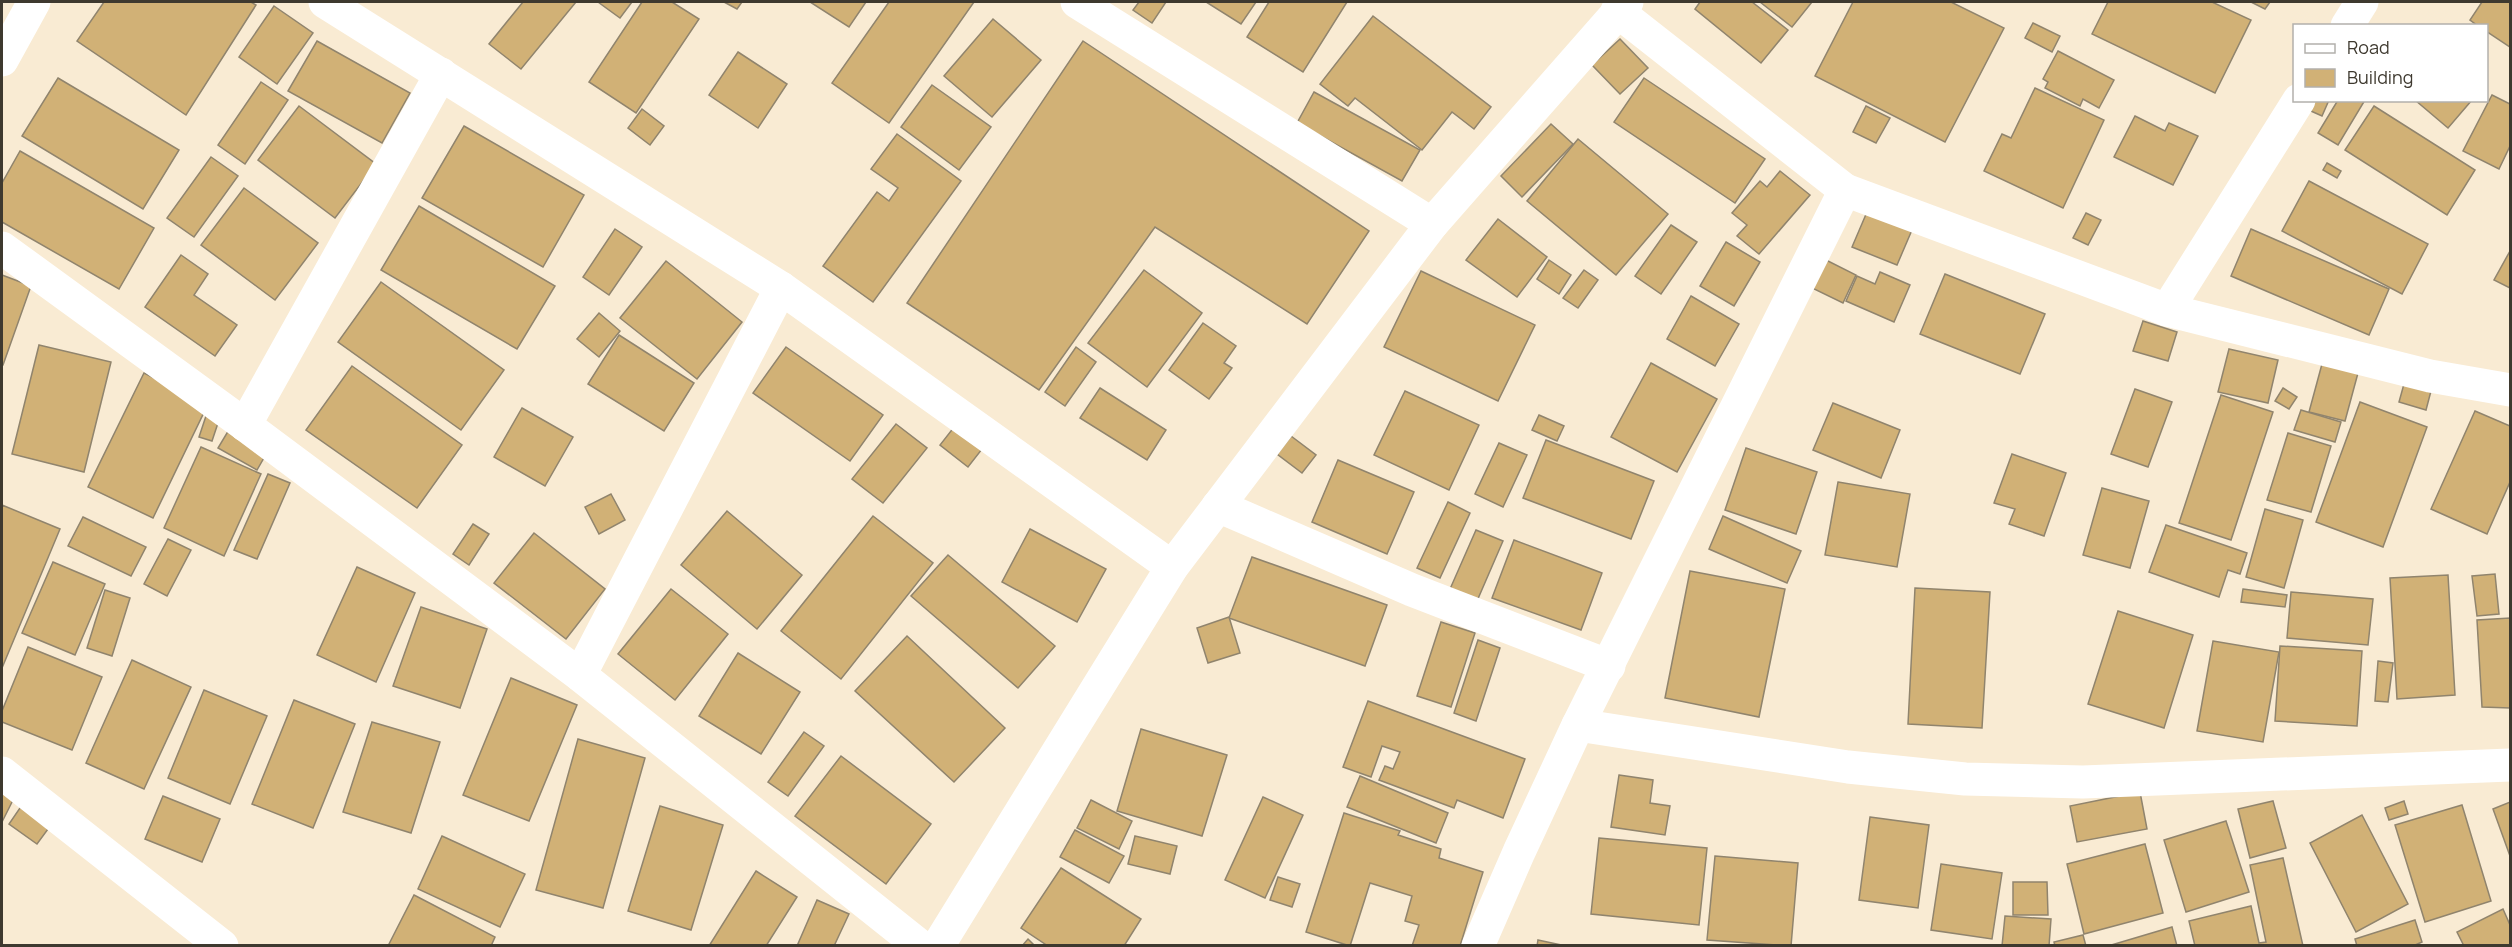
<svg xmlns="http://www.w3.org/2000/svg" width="2512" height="947" font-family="Manrope,sans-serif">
<rect width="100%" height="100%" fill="#f9ebd3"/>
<!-- building -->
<g fill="#d1b176" stroke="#90846d" stroke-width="1.5">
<polygon points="104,2 251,2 256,5 186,115 77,41"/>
<polygon points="523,2 576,2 521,69 489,44"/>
<polygon points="598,2 632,2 620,18"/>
<polygon points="642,2 672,2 699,19 636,113 589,82"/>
<polygon points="724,2 742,2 737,9"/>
<polygon points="810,2 866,2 849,27"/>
<polygon points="889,2 974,2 889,123 832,83"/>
<polygon points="1139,2 1166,2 1152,23 1133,10"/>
<polygon points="1206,2 1256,2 1241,24"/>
<polygon points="1269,2 1347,2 1303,72 1247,37"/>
<polygon points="1700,2 1752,2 1788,30 1761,63 1695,9"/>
<polygon points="1760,2 1812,2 1792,27"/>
<polygon points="1853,2 1951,2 2004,28 1945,142 1815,76"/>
<polygon points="2108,2 2212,2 2251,20 2215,93 2092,34"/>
<polygon points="2251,2 2270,2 2265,9"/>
<polygon points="2482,2 2510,2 2510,47 2486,31 2486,26 2478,26 2470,20"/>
<polygon points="274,6 313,33 277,84 239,57"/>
<polygon points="1373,16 1491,107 1474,129 1452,112 1422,150 1355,98 1348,106 1320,84"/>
<polygon points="993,19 1041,60 992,117 944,76"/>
<polygon points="2033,23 2060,36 2052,52 2025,38"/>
<polygon points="1620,39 1648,68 1620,94 1592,65"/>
<polygon points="317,41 410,93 382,143 288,91"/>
<polygon points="1083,41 1369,231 1307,324 1155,227 1039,390 907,303"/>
<polygon points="2058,51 2114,80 2099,108 2083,99 2080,106 2045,88 2048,82 2043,79"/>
<polygon points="738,52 787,84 758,128 709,95"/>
<polygon points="58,78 179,150 143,209 22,136"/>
<polygon points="1644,78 1765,159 1735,203 1614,122"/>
<polygon points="261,82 288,100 245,164 218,145"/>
<polygon points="932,85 991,127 959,170 901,127"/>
<polygon points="2035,88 2104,120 2063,208 1984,171 2002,134 2011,138"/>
<polygon points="1314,92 1420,150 1402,181 1297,123"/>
<polygon points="2492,95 2510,104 2510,146 2499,169 2463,151"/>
<polygon points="2305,100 2329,100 2322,116 2302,107"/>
<polygon points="2338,100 2365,100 2338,145 2318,133"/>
<polygon points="2415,100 2472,100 2448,128"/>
<polygon points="299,106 376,164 335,218 258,160"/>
<polygon points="1866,106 1890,118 1876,143 1853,132"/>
<polygon points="2374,106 2475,170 2447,215 2345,150"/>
<polygon points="642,109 664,126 650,145 628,128"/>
<polygon points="2135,116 2165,131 2169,123 2198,136 2173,185 2114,157"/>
<polygon points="1551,124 1573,144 1522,197 1501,176"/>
<polygon points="464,126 584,195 543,267 422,198"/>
<polygon points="897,134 961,181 873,302 823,266 877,192 889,201 898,188 871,169"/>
<polygon points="1578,139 1668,214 1616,275 1527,201"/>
<polygon points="20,151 154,228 119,289 2,222 2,183"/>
<polygon points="211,157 238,176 194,237 167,218"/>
<polygon points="2327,163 2341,171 2337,178 2323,170"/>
<polygon points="1780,171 1810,195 1759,254 1737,236 1747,225 1732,213 1760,181 1767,187"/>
<polygon points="2309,181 2428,244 2402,294 2282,231"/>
<polygon points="244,188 318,243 275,300 201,245"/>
<polygon points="1870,205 1915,223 1897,265 1852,247"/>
<polygon points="419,206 555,286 517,349 381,270"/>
<polygon points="2086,213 2101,220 2088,245 2073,238"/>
<polygon points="1498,219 1547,257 1517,297 1466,260"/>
<polygon points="1671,225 1697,242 1661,294 1635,276"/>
<polygon points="615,229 642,247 609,295 583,277"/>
<polygon points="2251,229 2389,289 2369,335 2231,276"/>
<polygon points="1726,242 1760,262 1734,306 1700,286"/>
<polygon points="2510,251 2510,288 2494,280"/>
<polygon points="181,255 208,274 194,295 237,325 215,356 145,307"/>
<polygon points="1824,259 1856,275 1843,303 1810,287"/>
<polygon points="1549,260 1571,275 1559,294 1537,279"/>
<polygon points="666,261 742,322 697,379 620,318"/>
<polygon points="1144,270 1202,313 1147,387 1088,343"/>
<polygon points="1584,270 1598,280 1578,308 1563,298"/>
<polygon points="1421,271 1535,325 1498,401 1384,347"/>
<polygon points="1880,272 1910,285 1894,322 1846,301 1857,276 1875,284"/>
<polygon points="1945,274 2045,314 2020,374 1920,334"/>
<polygon points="2,275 31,286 3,365 2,365"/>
<polygon points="381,282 504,370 461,430 338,342"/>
<polygon points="1691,296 1739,324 1715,366 1667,339"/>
<polygon points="599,313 620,331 599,357 577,339"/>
<polygon points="2143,321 2177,332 2168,361 2133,351"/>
<polygon points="1203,323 1236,346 1224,363 1232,368 1209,399 1169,370"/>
<polygon points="619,335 694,383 664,431 588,384"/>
<polygon points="39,345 111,362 84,472 12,454"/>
<polygon points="786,347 883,415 850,461 753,393"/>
<polygon points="1076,347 1096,362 1065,406 1045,392"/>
<polygon points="2229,349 2278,360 2268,403 2218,392"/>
<polygon points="1651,363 1717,399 1677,472 1611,437"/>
<polygon points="2322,364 2358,373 2345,421 2309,412"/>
<polygon points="352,366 462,445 417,508 306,430"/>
<polygon points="144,373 208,404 153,518 88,487"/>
<polygon points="2404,384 2431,391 2426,410 2399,402"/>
<polygon points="1100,388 1166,430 1147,460 1080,418"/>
<polygon points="2283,388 2297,397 2289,409 2275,401"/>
<polygon points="2135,389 2172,402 2148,467 2111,454"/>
<polygon points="1405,391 1479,425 1449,490 1374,455"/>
<polygon points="2221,395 2273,412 2231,540 2179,523"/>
<polygon points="2360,402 2427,427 2383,547 2316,522"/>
<polygon points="1833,403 1900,430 1881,478 1813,450"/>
<polygon points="522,408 573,437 545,486 494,457"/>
<polygon points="2301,410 2341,422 2335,442 2294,430"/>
<polygon points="2475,411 2510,426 2510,482 2487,534 2431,509"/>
<polygon points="207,413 220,417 212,441 199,437"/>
<polygon points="1539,415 1564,426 1557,441 1532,430"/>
<polygon points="958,422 986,444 968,467 940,445"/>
<polygon points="896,424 927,448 883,503 852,479"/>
<polygon points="230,428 269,449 257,470 218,448"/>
<polygon points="2288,433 2331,446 2311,512 2267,500"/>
<polygon points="1291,436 1316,455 1302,473 1277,454"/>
<polygon points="1546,440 1654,481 1631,539 1523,498"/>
<polygon points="1499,443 1527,455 1503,507 1475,494"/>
<polygon points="201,447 261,474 224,556 164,528"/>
<polygon points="1746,448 1817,472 1796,534 1725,510"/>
<polygon points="2012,454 2066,473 2044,536 2009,524 2015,509 1994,503"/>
<polygon points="1338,460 1414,492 1387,554 1312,522"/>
<polygon points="268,474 290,483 257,559 234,550"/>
<polygon points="1838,482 1910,494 1897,567 1825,555"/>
<polygon points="2102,488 2149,501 2130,568 2083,555"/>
<polygon points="611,494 625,520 599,534 585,507"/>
<polygon points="1448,502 1470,513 1440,578 1417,568"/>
<polygon points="2,505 60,529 2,668"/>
<polygon points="2265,509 2303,520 2284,588 2246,577"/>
<polygon points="727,511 802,575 757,629 681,565"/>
<polygon points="873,516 933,563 841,679 781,631"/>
<polygon points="1723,516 1801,551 1787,583 1709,549"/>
<polygon points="83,517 146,547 131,576 68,546"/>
<polygon points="473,524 489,534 469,565 453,554"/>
<polygon points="2166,525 2247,553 2240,574 2228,570 2219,597 2149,572"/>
<polygon points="1030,529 1106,569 1077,622 1002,582"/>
<polygon points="1476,530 1503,541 1477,601 1450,589"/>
<polygon points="534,533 605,589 566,639 494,583"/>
<polygon points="168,539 191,550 167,596 144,584"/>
<polygon points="1514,540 1602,573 1581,630 1492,598"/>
<polygon points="948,555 1055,646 1018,688 911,596"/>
<polygon points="1252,557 1387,605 1365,666 1229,618"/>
<polygon points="53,562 105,584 75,655 22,633"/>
<polygon points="357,567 415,593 376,682 317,655"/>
<polygon points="1690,571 1785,589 1759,717 1665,698"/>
<polygon points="2495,574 2499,614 2477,616 2472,576"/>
<polygon points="2448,575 2455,695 2397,699 2390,578"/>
<polygon points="1915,588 1990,592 1982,728 1908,724"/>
<polygon points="671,589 728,634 675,700 618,654"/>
<polygon points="2243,589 2287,595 2285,607 2241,602"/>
<polygon points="105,590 130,598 112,656 87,648"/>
<polygon points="2291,592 2373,599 2368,645 2287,638"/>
<polygon points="421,607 487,629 460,708 393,686"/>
<polygon points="2118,611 2193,635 2164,728 2088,704"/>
<polygon points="1229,617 1240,653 1208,663 1197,628"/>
<polygon points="2510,618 2510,708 2482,707 2477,620"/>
<polygon points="1441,622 1475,633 1451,707 1417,696"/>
<polygon points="907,636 1005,728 954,782 855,691"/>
<polygon points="1478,640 1500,648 1476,721 1454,713"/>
<polygon points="2213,641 2279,652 2263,742 2197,731"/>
<polygon points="2280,646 2362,651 2357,726 2275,721"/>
<polygon points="28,647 102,677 72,750 2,722 2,711"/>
<polygon points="738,653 800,692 761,754 699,716"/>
<polygon points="132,660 191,687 144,789 86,763"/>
<polygon points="2378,661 2393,663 2388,702 2375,701"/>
<polygon points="511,678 577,705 529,821 463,795"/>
<polygon points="204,690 267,716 230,804 168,778"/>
<polygon points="294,700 355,724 313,828 252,804"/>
<polygon points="1368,701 1525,759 1503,818 1457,800 1454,808 1379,780 1385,766 1393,769 1400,752 1382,746 1371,777 1343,767"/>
<polygon points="372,722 440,742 411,833 343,812"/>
<polygon points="1141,729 1227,755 1202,836 1117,811"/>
<polygon points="804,732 824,746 788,796 768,782"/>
<polygon points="578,739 645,758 603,908 536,890"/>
<polygon points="841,756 931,824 886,884 795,816"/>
<polygon points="1619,775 1653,780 1650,803 1670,806 1665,835 1611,827"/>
<polygon points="1360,776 1448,813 1436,843 1347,807"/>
<polygon points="2,786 16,794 2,822"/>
<polygon points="2140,792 2147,829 2077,842 2070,806"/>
<polygon points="163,796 220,819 202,862 145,839"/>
<polygon points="1263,797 1303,815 1265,898 1225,880"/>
<polygon points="1091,800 1132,821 1119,849 1077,828"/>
<polygon points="2273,801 2286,848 2250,858 2238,809"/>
<polygon points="2404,801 2408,814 2389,820 2385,808"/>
<polygon points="2510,802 2510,856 2493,809"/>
<polygon points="22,805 51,825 37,844 9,824"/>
<polygon points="2462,805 2491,901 2425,922 2395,825"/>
<polygon points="660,806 723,825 691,930 628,911"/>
<polygon points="1344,813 1400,831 1398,835 1441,849 1439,858 1483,872 1460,946 1412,946 1419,925 1405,921 1412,896 1370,883 1350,946 1306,932"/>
<polygon points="2362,815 2408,904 2356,932 2310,843"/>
<polygon points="1870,817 1929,825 1918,908 1859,900"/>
<polygon points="2226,821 2249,892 2186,912 2164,840"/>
<polygon points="1075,830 1124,856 1109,883 1060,857"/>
<polygon points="442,836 525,874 500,927 418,889"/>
<polygon points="1135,836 1177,846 1170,874 1128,864"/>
<polygon points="1599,838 1707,848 1699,925 1591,914"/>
<polygon points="2145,844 2163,913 2084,934 2067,864"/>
<polygon points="1715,856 1798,863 1791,946 1707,940"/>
<polygon points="2283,858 2303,946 2195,946 2189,921 2251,906 2259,943 2266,942 2250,865"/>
<polygon points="1941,864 2002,873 1992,939 1931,930"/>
<polygon points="1061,868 1141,919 1124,946 1048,946 1021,928"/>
<polygon points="756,871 797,897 766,946 709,946"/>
<polygon points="1278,877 1300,884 1292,907 1270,900"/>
<polygon points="2013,882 2047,882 2048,915 2013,915"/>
<polygon points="414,895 495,937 491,946 388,946"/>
<polygon points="817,900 849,914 834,946 797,946"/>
<polygon points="2503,909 2510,925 2510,946 2464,946 2457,932"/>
<polygon points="2005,916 2051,919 2049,946 2002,946"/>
<polygon points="2415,920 2422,942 2413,946 2357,946 2355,939"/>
<polygon points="2172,927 2177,946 2108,946"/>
<polygon points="2083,935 2086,946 2055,946 2054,942"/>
<polygon points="1028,939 1035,946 1022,946"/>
<polygon points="1538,940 1566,946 1537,946"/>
</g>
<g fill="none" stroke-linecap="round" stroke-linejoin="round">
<!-- minor -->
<g stroke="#fff" stroke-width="33">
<polyline points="325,2 781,288 1172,567"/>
<polyline points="1077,2 1432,224"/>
<polyline points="2347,26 2362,2"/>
<polyline points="2,60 34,2"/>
<polyline points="1845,190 2167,310 2430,376 2510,390"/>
<polyline points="2,248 245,425 580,675 920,946"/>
<polyline points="2167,310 2299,100"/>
<polyline points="245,425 441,74"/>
<polyline points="1218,506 1412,590 1609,666"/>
<polyline points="580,675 781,288"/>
<polyline points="1578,725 1848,767 1965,779 2083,782 2510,765"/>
<polyline points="2,773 222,946"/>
<polyline points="938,946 1172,567 1432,224 1627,2"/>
<polyline points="1478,946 1519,852 1578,725 1845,190 1617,11"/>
</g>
</g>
<!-- border -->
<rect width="2512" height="947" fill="none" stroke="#3e392f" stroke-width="6"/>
<!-- legend -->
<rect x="2293" y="24" width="195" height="78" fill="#ffffff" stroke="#b2b0ac" stroke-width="1.5"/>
<rect x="2305" y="44" width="30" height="9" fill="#ffffff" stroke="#b2b0ac" stroke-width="1.5"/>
<text x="2347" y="54" font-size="18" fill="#3e392f">Road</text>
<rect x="2305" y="69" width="30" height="18" fill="#d1b176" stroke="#b2b0ac" stroke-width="1.5"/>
<text x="2347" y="84" font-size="18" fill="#3e392f">Building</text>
</svg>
